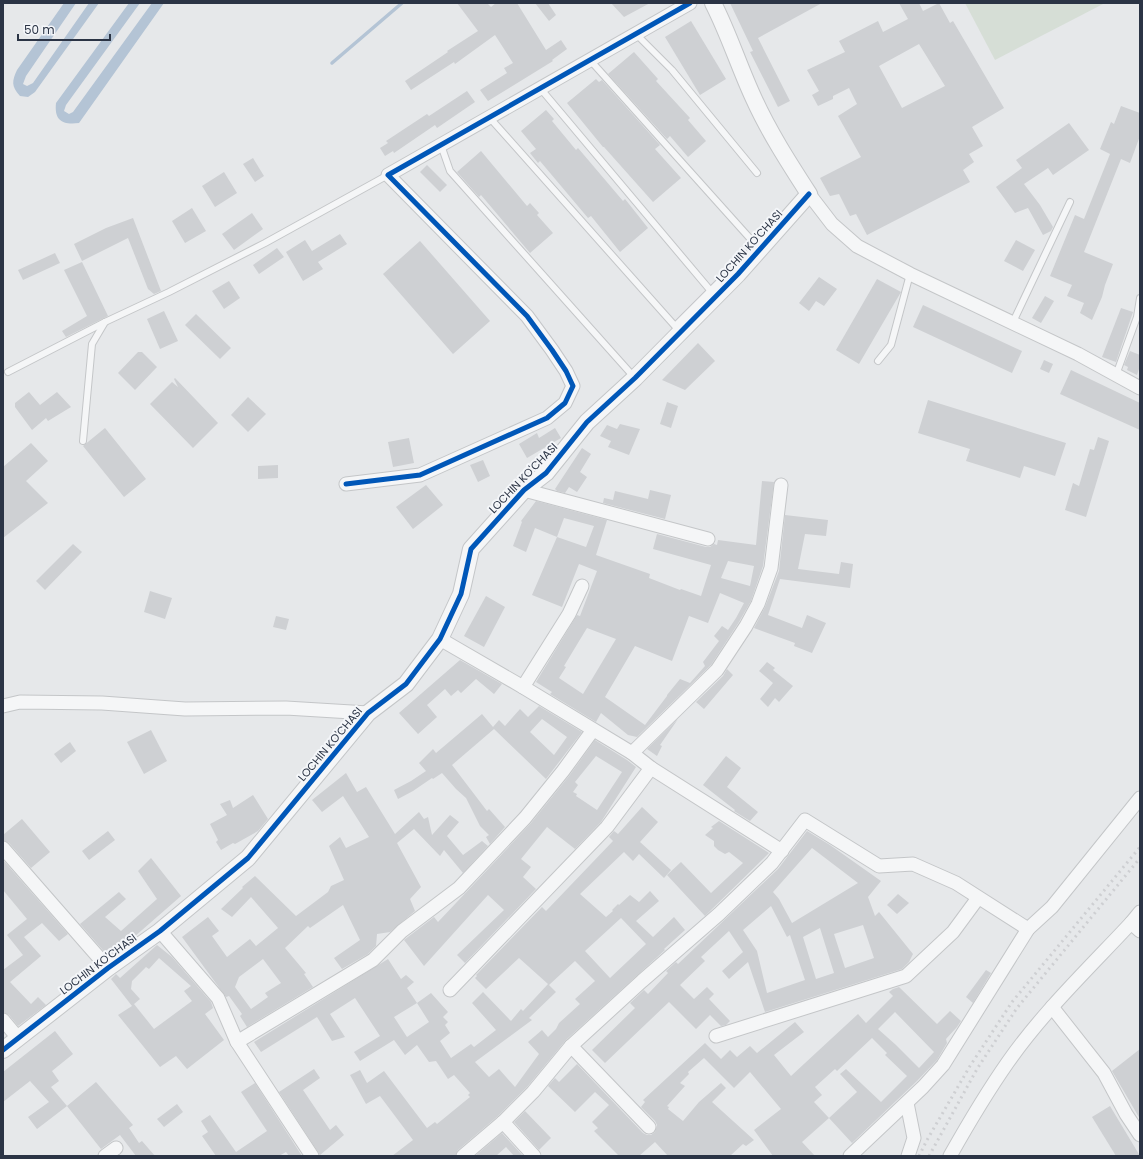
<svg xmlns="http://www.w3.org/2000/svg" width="1143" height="1159" font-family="Poppins,sans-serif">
<rect width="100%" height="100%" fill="#e6e8ea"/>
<!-- green -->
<polygon fill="#d6ded6" points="965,3 1105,3 995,60"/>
<!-- water -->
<g fill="#b4c4d5">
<path d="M64 3H76L26 76 23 84 27 86 33 83 89 3H99L35 92 28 97 20 96C11 86 12 81 17 70Z"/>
<path d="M129 3H140L66 105 64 111 69 114 73 112 152 3H164L79 123C63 125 54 121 56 103Z"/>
</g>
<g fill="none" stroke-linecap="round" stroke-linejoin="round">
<!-- stream -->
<polyline stroke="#b4c4d5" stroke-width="3.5" points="332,63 402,3"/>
</g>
<!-- building -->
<g fill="#ced0d3" fill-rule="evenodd">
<polygon points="457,3 487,3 491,7 496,3 517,3 546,50 561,40 567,49 552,60 553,61 488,101 480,90 507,73 504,68 513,63 495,35 455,64 454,62 411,90 405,81 448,52 447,51 478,31"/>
<polygon points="535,3 548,3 556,15 549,21"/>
<polygon points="611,3 650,3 624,17"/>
<polygon points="730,3 822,3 758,38 790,101 778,107 750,52 753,51"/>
<path d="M899 3H919L923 11 939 3 950 23 953 21 1004 108 972 127 983 146 969 154 974 162 963 170 970 182 867 235 856 214 850 216 839 194 830 196 820 178 861 157 838 116 857 104 849 88 833 96V99L818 106 812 95 819 91 807 70 845 52 839 41 878 21 883 32 908 19ZM919 44 945 86 902 108 879 66Z"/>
<polygon points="691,21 726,79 700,95 665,37"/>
<polygon points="634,52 658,79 656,81 690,118 688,120 706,141 688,157 670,136 667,139 608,74"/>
<polygon points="596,79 599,82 602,80 660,145 655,149 681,178 653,202 604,147 603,147 567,103"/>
<polygon points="467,91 475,102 437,128 435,125 394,153 393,151 385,156 380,148 388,143 386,141 427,114 429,116"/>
<polygon points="1121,106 1140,113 1140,136 1130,163 1121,159 1084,252 1113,264 1105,285 1102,297 1092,320 1080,313 1084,303 1067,296 1072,285 1050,276 1075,215 1084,219 1110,154 1100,149 1111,122 1114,124"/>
<polygon points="546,110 554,119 552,121 576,150 578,148 623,201 625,199 648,228 620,252 591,216 588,218 540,161 538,163 530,153 536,149 521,131"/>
<polygon points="1069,123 1089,150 1053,175 1048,168 1024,184 1040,205 1053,227 1051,231 1043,235 1028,208 1015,213 996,187 1022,168 1016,160"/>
<polygon points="481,151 527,206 530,203 539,213 537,215 553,233 530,253 481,195 479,197 457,172"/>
<polygon points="253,158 264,176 255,182 243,164"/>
<polygon points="427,165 447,185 440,192 420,172"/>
<polygon points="224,172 237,193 215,207 202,186"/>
<polygon points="192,208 206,231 185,243 172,221"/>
<polygon points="252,213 263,229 234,250 222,234"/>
<polygon points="133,218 161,291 154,294 148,289 128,238 82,261 74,244 106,228"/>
<polygon points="340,234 347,244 318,262 323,269 303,281 286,252 305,240 312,251"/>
<polygon points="1016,240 1035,250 1023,271 1004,261"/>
<polygon points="420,241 490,321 453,354 383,274"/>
<polygon points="277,248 284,257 259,274 253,265"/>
<polygon points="55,253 60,263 23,280 18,270"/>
<polygon points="82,262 108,316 66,337 62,331 87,316 64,270"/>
<polygon points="819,277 837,289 824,306 816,301 809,311 799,303"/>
<polygon points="877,279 901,292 859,364 836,350"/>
<polygon points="229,281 240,298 224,309 212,291"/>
<polygon points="1045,296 1054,301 1041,323 1032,318"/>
<polygon points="923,305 1022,351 1012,373 913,327"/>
<polygon points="1121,308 1133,312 1116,362 1102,357"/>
<polygon points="164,311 178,341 160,349 147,319"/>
<polygon points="196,314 231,348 220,359 185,325"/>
<polygon points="698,343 715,361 685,390 662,380"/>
<polygon points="1130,351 1140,355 1140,366 1137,375 1127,370 1128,367 1124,365"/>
<polygon points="138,352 142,352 157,367 135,390 118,373"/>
<polygon points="1044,360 1053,364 1049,373 1040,369"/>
<polygon points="1071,370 1140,403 1140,430 1060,394"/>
<polygon points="175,378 218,423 193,448 150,404 172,382 178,387 174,379"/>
<polygon points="29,392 40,405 57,392 71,407 48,421 46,418 32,430 15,407 15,403"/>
<polygon points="248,397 266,414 248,432 231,415"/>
<polygon points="928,400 1066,443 1055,476 1024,466 1020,478 966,461 970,449 918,433"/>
<polygon points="667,402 678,406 671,428 660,424"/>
<polygon points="620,424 640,429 629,455 608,447 611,441 600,436 607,425 617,429"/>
<polygon points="105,428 146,479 124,497 83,446"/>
<polygon points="555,428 561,438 527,458 519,444 537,433 539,438"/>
<polygon points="1098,437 1109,441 1086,517 1065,510 1073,483 1079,486 1090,449 1094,450"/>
<polygon points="409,438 414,463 393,467 388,442"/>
<polygon points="31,443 48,461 26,481 48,503 3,538 3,467"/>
<polygon points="582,448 591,454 580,472 587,477 577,492 569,487 565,493 557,491 555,489"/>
<polygon points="483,460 490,476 478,482 470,465"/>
<polygon points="278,465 278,478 258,479 258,466"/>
<path d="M762 481 774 482 763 566 751 601 739 622 711 665 637 737 628 735 601 713 596 722 550 694 552 692 536 682 577 615 580 616 597 571 579 564 562 607 532 595 557 537 535 528 526 552 513 546 522 522 521 521 536 501 607 520 596 555 650 574 649 578 680 590 681 589 701 596 711 565 653 549 657 534 706 547H710L714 544 717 545 718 540 756 545ZM564 518 594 526 586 547 557 537ZM728 561 754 566 750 586 721 578ZM720 593 744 603 736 618 728 630 722 626 714 636 719 641 703 662 705 666 690 683 680 679 667 695V696L645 725 605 697 635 646 672 661 689 616 708 623ZM587 628 616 639 583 694 559 678 566 667 564 666Z"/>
<polygon points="426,485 443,505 413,529 396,507"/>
<polygon points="650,490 671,495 665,519 603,503 604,498 613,500 615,491 648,499"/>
<polygon points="785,515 828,520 826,536 805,534 798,569 839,574 841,562 853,564 850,588 780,579 768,615 802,628 807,615 826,623 812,653 794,646 795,643 754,628 765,607 779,571"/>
<polygon points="73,544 82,552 45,590 36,581"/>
<polygon points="150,591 172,598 165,619 144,612"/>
<polygon points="486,596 505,607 484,647 464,636"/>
<polygon points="276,616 289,619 286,630 273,627"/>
<polygon points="460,660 502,684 494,694 476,679 461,693 458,690 451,696 445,689 427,705 437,717 418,734 399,713"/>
<polygon points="767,662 775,668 773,670 793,686 779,702 775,698 768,707 760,699 773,683 759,671"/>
<polygon points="727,669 733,675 704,709 696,702 723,676"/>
<path d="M539 706 582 732 546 779 494 729 452 765 487 811 489 809 505 827 490 844 486 837 489 835 480 826 466 798 456 789 442 773 433 779 432 778 413 791 398 799 394 790 411 781 426 771 419 763 433 749 436 753 482 714 493 727 499 720 505 726 520 709 528 717ZM542 719 567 737 554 755 530 732Z"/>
<polygon points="678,719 660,745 662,746 657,756 647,749"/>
<polygon points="151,730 167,761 144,774 127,742"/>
<path d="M595 740 627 760 636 767 601 822 575 849 547 827 521 859 531 867 523 877 536 889 465 963 457 955 504 910 488 895 424 966 404 940 434 917 438 922 473 885 531 823 569 776ZM596 756 622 772 597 810 576 796 577 794 573 792 578 785 575 782Z"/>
<polygon points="70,742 76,751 61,763 54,754"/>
<polygon points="726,756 741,768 727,787 758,812 750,821 734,811 735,810 703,785"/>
<path d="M346 773 357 792 366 787 395 834 419 812 424 819 428 817 432 835 450 815 459 822 447 836 463 855 482 841 488 846 463 873 444 850 440 856 414 829 397 843 421 887 410 899 415 911 390 932 377 934 376 946 368 954 342 969 334 958 360 940 343 905 310 928 308 926 285 948 306 973 304 974 313 987 247 1027 240 1016 242 1014 229 996 226 997 182 937 208 917 219 931 212 936 227 957 250 939 256 946 278 928 251 897 232 917 221 909 243 888 242 887 255 876 296 916 328 892 331 886 344 880 329 846 340 837 346 848 369 837 343 796 322 812 312 800ZM263 959 281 983 265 993 268 997 251 1009 235 987 239 977Z"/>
<polygon points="253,795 268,819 258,831 235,844 233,843 221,850 216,842 218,840 210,824 227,815 220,804 230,800 233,808"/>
<path d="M642 807 658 822 640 842 671 870 664 878 639 854 633 861 624 852 580 894 606 917 613 911 612 910 618 904 619 905 630 895 639 902 650 891 659 901 636 921 653 937 674 917 685 930 664 949 665 950 566 1040 527 1087 498 1116 458 1150 455 1156H392L413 1140 380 1096 366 1104 350 1075 360 1070 367 1083 384 1071 427 1128 435 1122 437 1124 470 1097 468 1095 470 1093 454 1075 448 1079 436 1061 429 1062 417 1045 405 1055 394 1040 360 1061 354 1052 380 1036 355 998 330 1014 345 1037 332 1041 317 1017 261 1052 254 1042 388 959 401 979 406 975 414 982 407 988 417 1003 431 993 448 1012 443 1017 448 1022 445 1025 450 1033 440 1041 451 1058 471 1044 474 1047 496 1030 472 1003 483 992 511 1021 521 1009 523 1011 548 984 519 958 486 989 475 978 477 976 476 975 542 907 546 911 613 841 609 837 614 831 618 834ZM621 918 646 944 610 978 585 951ZM575 961 595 981 575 999 580 1004 559 1023 556 1029 548 1037 542 1030 528 1042 539 1054 515 1087 499 1069 489 1077 475 1062 532 1020 529 1018 556 992 549 985ZM417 1003 429 1022 407 1037 394 1017Z"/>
<polygon points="22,819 50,852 31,868 9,843 3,840 3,835"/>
<polygon points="719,821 769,853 705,916 667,875 681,862 711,893 743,863 729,852 725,854 718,850 714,846 714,841 705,835 713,828 711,827"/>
<polygon points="108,831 115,840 89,860 82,851"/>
<path d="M807 831 830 845 881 881 868 897 875 916 879 912 913 954 909 962 902 969 765 1012 748 962 729 979 722 971 743 952 729 931 701 957 705 961 680 985 694 999 707 987 714 994 709 999 730 1021 726 1025 721 1026 710 1015 696 1029 669 1002 605 1063 592 1050 635 1008 630 1003 644 990 648 994 668 973 666 971 676 962 678 964 778 869ZM812 848 858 883 792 923 779 899 773 892ZM771 906 787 937 790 935 805 980 767 993 757 951 743 930ZM863 925 874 958 845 968 834 934ZM820 928 834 973 816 979 803 937Z"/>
<polygon points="151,858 181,896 126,944 108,956 80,924 119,892 126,899 105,917 121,931 157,899 138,871"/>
<polygon points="3,860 68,934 59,941 42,923 24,937 41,956 10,982 31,1004 38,997 46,1005 18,1026 9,1015 3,1012 3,970 23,955 7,935 27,919 3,890"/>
<polygon points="898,894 909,903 897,914 887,905"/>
<path d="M157 945 172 957 211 1002 213 1008 205 1014 224 1040 187 1069 176 1056 160 1067 118 1015 132 1006 111 979 116 974 120 978ZM159 958 191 986 184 991 192 1001 154 1029 134 1004 140 999 131 989 132 981 146 967 149 969Z"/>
<polygon points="986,970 991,973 973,1003 966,997"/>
<path d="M899 987 937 1024 950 1011 961 1021 957 1027 946 1039 947 1043 937 1060 917 1081 852 1143 829 1118 802 1142 815 1156H773L754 1130 781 1109 750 1072 734 1088 704 1058 688 1072 689 1074 680 1083 685 1086 667 1106 669 1107 668 1109 683 1121 699 1102 721 1083 726 1088 712 1102 754 1140 746 1146 743 1144 730 1156H668L655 1142 639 1156H619L594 1131 598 1128 592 1122 609 1105 595 1092 575 1112 548 1086 555 1078 559 1082 577 1064 643 1133 647 1135H651L655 1132 657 1125 655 1121 641 1107 645 1102 643 1100 705 1043 721 1059 730 1050 737 1057 750 1046 757 1053 795 1022 804 1032 774 1055 791 1076 858 1014 866 1023 893 996 889 992 893 989ZM895 1012 934 1052 919 1068 896 1045 878 1029ZM872 1038 887 1053 885 1055 907 1076 881 1102 846 1069 840 1074 857 1092 829 1118 814 1102 822 1095 815 1087 835 1069 837 1071Z"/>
<polygon points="55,1031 73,1054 52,1071 59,1081 51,1087 67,1106 37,1129 28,1117 49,1102 30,1081 3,1102 3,1072"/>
<polygon points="1140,1049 1140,1119 1112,1071"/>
<polygon points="314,1069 320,1078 303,1090 330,1130 336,1125 344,1135 320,1155 279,1092"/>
<polygon points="96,1082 133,1125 129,1128 139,1143 142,1141 155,1156 136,1156 120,1135 101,1149 67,1106"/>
<polygon points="255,1083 302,1156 289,1156 286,1152 279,1156 216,1156 202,1136 208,1132 201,1121 210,1115 236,1152 267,1131 241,1092"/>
<polygon points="177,1104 183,1112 164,1127 157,1119"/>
<polygon points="1110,1106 1140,1156 1116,1156 1092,1117"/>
<polygon points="525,1111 551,1138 539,1150 514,1122"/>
<polygon points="502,1133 523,1156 514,1156 506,1147 496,1156 475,1156"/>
</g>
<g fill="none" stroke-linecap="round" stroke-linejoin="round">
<!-- service casing -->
<g stroke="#c4c6c8" stroke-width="8">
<g id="service">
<polyline points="636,34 672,70 757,173"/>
<polyline points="590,60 755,244 750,249"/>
<polyline points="540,88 710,290"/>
<polyline points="489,117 675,326 722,279"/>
<polyline points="441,145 450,171 634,377"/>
<polyline points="1013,322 1070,202"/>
<polyline points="878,361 891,345 910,274"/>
<polyline points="8,372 105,322"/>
<polyline points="1116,375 1137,317 1140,298"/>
<polyline points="83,441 92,344 105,322 169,292 265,243 388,175"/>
</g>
</g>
<!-- minor casing -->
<g stroke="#c4c6c8" stroke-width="15">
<g id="minor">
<polyline points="809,194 832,224 857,246 910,274 1078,354 1140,388"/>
<polyline points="346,484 420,475 547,418 565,403 573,386 566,371 552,350 527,316 388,175 690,3"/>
<polyline points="524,490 708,539"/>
<polyline points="440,639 523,687 632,753 651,768 782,851"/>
<polyline points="523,687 569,614 582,586"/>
<polyline points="3,706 20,702 102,703 185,709 286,708 368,713"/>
<polyline points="632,753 717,670 746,626 758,604 771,568 781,485"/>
<polyline points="3,848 108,968"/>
<polyline points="1140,912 1131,923 1140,931"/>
<polyline points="160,931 218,998 237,1042 312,1156"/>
<polyline points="450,990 607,827 651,768"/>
<polyline points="1052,1007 1104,1073 1126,1114 1140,1135"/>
<polyline points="3,1020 18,1038"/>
<polyline points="716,1036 906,976 953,932 978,898"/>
<polyline points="237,1042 373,960 402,931 459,888 525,818 563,771 593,730"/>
<polyline points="571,1046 649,1127"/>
<polyline points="907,1103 914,1138 908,1156"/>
<polyline points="503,1122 534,1156"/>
<polyline points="105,1156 116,1148"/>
<polyline points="463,1156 503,1122 533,1092 571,1046 642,981 719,914 772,863 805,820 879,866 913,864 956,883 1028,929"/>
<polyline points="850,1156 923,1087 943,1065 1028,929 1052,907 1140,798"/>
<path d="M950 1156C968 1124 987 1092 1008 1062 1043 1012 1089 968 1131 923"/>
</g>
</g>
<!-- tertiary casing -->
<g stroke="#c4c6c8" stroke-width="18">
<path id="tertiary" d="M3 1050 108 968 160 931 248 858 368 713 406 684 440 639 461 594 471 549 524 490 546 473 587 422 635 378 738 274 809 194C789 163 769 132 754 99 739 67 729 34 713 3"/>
</g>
<!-- service -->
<use href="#service" stroke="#f5f6f7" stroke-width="6"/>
<!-- minor -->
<use href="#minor" stroke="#f5f6f7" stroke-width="13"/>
<!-- tertiary -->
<use href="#tertiary" stroke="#f5f6f7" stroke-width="16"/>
<!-- rail -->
<g stroke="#cecfd2" stroke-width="3" stroke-dasharray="2 4" stroke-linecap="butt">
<polyline points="919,1156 927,1140 970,1066 1012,1002 1140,847"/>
<polyline points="929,1156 977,1069 1017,1008 1140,858"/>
</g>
<!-- cycleway casing -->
<g stroke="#f4f6f9" stroke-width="8">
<g id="cycleway">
<polyline points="346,484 420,475 547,418 565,403 573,386 566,371 552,350 527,316 388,175 690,3"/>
<polyline points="3,1050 108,968 160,931 248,858 368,713 406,684 440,639 461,594 471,549 524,490 546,473 587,422 635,378 738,274 809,194"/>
</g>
</g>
<!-- cycleway -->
<use href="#cycleway" stroke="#0057b8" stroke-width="5"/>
</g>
<g text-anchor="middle" stroke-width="4" stroke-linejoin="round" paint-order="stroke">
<!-- street labels -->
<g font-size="11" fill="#2b3445" stroke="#f4f6f9">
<text transform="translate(749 246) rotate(-48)" y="4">LOCHIN KO'CHASI</text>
<text transform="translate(523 478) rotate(-46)" y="4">LOCHIN KO'CHASI</text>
<text transform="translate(330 744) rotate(-50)" y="4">LOCHIN KO'CHASI</text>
<text transform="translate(98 964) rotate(-37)" y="4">LOCHIN KO'CHASI</text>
</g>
</g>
<!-- border -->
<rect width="1143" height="1159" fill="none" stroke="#2b3445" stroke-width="8"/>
<!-- scale -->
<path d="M18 34v6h92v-6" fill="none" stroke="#2b3445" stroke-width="2"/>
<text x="24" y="34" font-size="12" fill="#2b3445" stroke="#f4f6f9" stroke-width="3" paint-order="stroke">50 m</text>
</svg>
